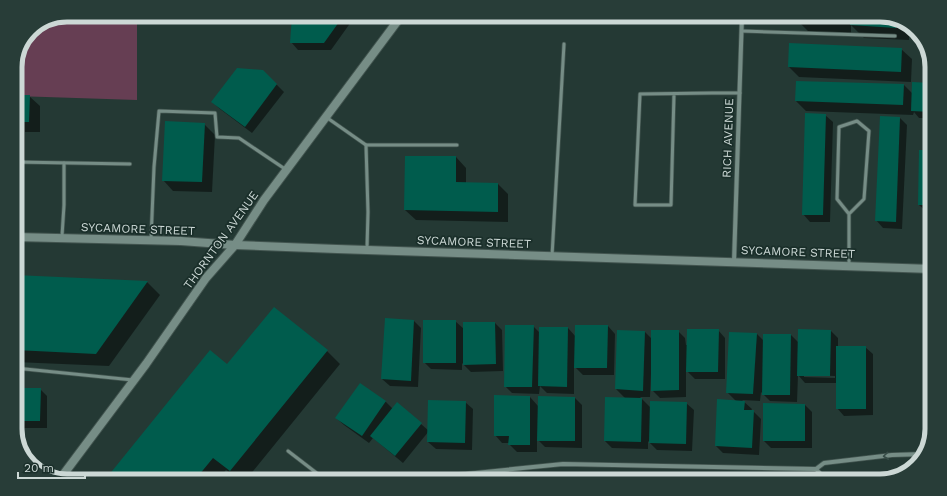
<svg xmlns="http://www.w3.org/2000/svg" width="947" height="496" font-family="'Work Sans',sans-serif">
<rect width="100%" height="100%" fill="#243934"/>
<!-- green -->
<polygon fill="#663e53" points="67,15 137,15 137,100 15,96 15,64 30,30"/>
<!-- shadow -->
<g fill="#0007" fill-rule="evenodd">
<polygon points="284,15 362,15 357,22 351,22 331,50 298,50 291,42 292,21 290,21"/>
<polygon points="611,15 647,15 647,18 615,18"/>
<polygon points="797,15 880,15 903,20 909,26 909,40 864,38 851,25 851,35 810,33 797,20"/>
<polygon points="901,49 912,59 911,82 799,77 789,67"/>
<polygon points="263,71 284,92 252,133 220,109 212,102"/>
<polygon points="932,84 932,118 919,118 914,112 913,115 806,111 796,101 904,85 913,94"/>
<polygon points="15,96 29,96 40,106 40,132 25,132 25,161 15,161"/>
<polygon points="825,115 833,122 830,222 810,222 803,214"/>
<polygon points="900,118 907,125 902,229 883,228 876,220"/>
<polygon points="204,124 215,135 212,192 173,191 163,180"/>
<polygon points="932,151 932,212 927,212 919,205"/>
<polygon points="456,157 466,168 466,183 498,184 508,194 508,222 416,220 405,210"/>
<polygon points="15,276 147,282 160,295 109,366 15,362"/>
<polygon points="414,321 421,328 418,387 390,386 382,379"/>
<polygon points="455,321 464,329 495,323 502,330 503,371 471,372 462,363 462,370 431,369 424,362"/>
<polygon points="533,326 540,333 568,328 576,337 608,326 615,334 614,375 583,375 574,366 574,394 547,393 540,386 539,394 512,393 505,386"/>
<polygon points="718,330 725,338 725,379 695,379 686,370 686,397 660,398 652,390 652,374 651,374 650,397 640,397 651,408 686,403 694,410 692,451 657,450 648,441 648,449 612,448 605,441 625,398 616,389 618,331 645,332 652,339 678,331 685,338 686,345 687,345"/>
<path d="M799 331H831L838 338V347H865L873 354V415L844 416 837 408V383H805L798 375 797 402 770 401 761 392 760 401 742 400 752 409 751 411H753L761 419 759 455 723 453 716 446 736 401 727 392 757 334 764 341V335H791L799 343ZM804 375 835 376V378L804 377Z"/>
<polygon points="327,351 340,364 245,481 240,481 226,470 217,481 105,481 227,365"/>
<polygon points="360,384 386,402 393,409 421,424 429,431 403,463 373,438 369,443 344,425 336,418"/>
<polygon points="15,389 40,389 47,396 47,428 15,428"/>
<polygon points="530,397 538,406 575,398 582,405 582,448 545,447 537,439 537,452 517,452 509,444 509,443 502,443 495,435"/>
<polygon points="465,402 473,409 472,450 436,449 428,442"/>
<polygon points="764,404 805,405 812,412 812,448 771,448 764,441"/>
</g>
<!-- building -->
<g fill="#005c4d">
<polygon points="292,15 344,15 324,43 290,43"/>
<polygon points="796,15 839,15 838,22 796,20"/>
<polygon points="851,15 880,15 897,19 896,28 850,25"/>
<polygon points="789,43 902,48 901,72 788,67"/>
<polygon points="237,68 263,70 277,84 245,127 211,102"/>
<polygon points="796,81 904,84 903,105 795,101"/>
<polygon points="912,82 932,83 932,112 911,111"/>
<polygon points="15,95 30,95 29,122 15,122"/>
<polygon points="805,113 826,114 823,215 802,215"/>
<polygon points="880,116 900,117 896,222 875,221"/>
<polygon points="165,121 205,123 202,182 162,181"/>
<polygon points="919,150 932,150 932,205 918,205"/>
<polygon points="405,156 456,156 456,182 498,183 498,212 404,210"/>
<polygon points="15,275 148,281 96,354 15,350"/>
<polygon points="274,307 328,350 230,471 213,458 194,481 104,481 210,350 227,364"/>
<polygon points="385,318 414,320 411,381 381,379"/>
<rect x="423" y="320" width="33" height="43"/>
<polygon points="463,322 495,322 496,364 463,365"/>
<polygon points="505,325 534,325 532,387 504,387"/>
<polygon points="575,325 608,325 607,368 574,368"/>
<polygon points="539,327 568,327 567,387 538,386"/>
<polygon points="687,329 719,329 718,372 686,372"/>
<polygon points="798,329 831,330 830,376 797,376"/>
<polygon points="617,330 645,331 643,391 615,389"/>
<polygon points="651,330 679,330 679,390 651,391"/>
<polygon points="729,332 757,333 753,394 726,393"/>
<polygon points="763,334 791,334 790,395 762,395"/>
<rect x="836" y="346" width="30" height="63"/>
<polygon points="360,383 386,401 362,436 335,418"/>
<polygon points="15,388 41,388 40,421 15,421"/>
<polygon points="494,395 530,396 530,445 508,445 509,436 494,436"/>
<polygon points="538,396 575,397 575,441 537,441"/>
<polygon points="605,397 642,398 641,442 604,441"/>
<polygon points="717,399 745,401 744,410 754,410 752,448 715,446"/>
<polygon points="428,400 466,401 465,443 427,442"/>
<polygon points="650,401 687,402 686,444 649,443"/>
<polygon points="397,402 422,423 395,456 370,436"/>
<polygon points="763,403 805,404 805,441 763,441"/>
</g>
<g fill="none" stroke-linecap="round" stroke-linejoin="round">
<!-- lane casing -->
<g stroke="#42544f" stroke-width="4.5">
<g id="lane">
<polyline points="742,31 895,36"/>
<polyline points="674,94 671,205 635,205 640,94 712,93 740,93"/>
<polyline points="326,117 366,145"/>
<polyline points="15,162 130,164"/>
<polyline points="62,236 64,205 64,163"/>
<polyline points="151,240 154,167 159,111 215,113 217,137 239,138 285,169"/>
<polyline points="367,248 368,212 366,145 457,145"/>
<polyline points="552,256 564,44"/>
<polyline points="849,266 849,214 837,199 839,127 857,121 869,131 864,199 849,214"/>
<polyline points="15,368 133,380"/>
<polyline points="288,451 327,481"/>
</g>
</g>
<!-- street casing -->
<g stroke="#42544f" stroke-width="5.5">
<g id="street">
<polyline points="734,262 742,15"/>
<polyline points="816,469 825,479 835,481"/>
<polyline points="396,481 563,464 816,469 824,463 892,455 925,454"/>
</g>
</g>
<!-- secondary casing -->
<g stroke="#42544f" stroke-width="10">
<g id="secondary">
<polyline points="15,237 181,241 235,245 337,249 932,269"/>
<polyline points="60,479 146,364 206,278 235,245 264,200 402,15"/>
</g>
</g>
<!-- lane -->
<use href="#lane" stroke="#768d86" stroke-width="3"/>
<!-- street -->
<use href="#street" stroke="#768d86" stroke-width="4"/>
<!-- secondary -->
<use href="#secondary" stroke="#768d86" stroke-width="8"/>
</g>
<!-- one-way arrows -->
<defs><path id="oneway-chevron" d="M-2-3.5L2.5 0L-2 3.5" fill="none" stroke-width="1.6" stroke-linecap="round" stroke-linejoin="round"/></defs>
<use stroke="#364b46" href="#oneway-chevron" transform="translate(886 456) rotate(174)"/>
<g text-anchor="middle" stroke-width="3.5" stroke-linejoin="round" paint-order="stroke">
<!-- street labels -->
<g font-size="12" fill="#ccd8d5" stroke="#1a2f2a">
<text transform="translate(728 138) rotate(-88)" y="4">RICH AVENUE</text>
<text transform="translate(138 229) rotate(2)" y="4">SYCAMORE STREET</text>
<text transform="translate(221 240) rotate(-54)" y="4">THORNTON AVENUE</text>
<text transform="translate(474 242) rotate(2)" y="4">SYCAMORE STREET</text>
<text transform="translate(798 252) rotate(2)" y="4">SYCAMORE STREET</text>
</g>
</g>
<!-- crop -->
<path d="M0 0H947V496H0ZM67 22H880A45 45 0 0 1 925 67V429A45 45 0 0 1 880 474H67A45 45 0 0 1 22 429V67A45 45 0 0 1 67 22Z" fill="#283d38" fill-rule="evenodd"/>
<path fill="none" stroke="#ccd8d5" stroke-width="5" d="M67 22H880A45 45 0 0 1 925 67V429A45 45 0 0 1 880 474H67A45 45 0 0 1 22 429V67A45 45 0 0 1 67 22Z"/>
<!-- scale -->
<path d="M18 472v6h67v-6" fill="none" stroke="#ccd8d5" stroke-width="2"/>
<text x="24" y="472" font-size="12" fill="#ccd8d5" stroke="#1a2f2a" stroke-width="3" paint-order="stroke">20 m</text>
</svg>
